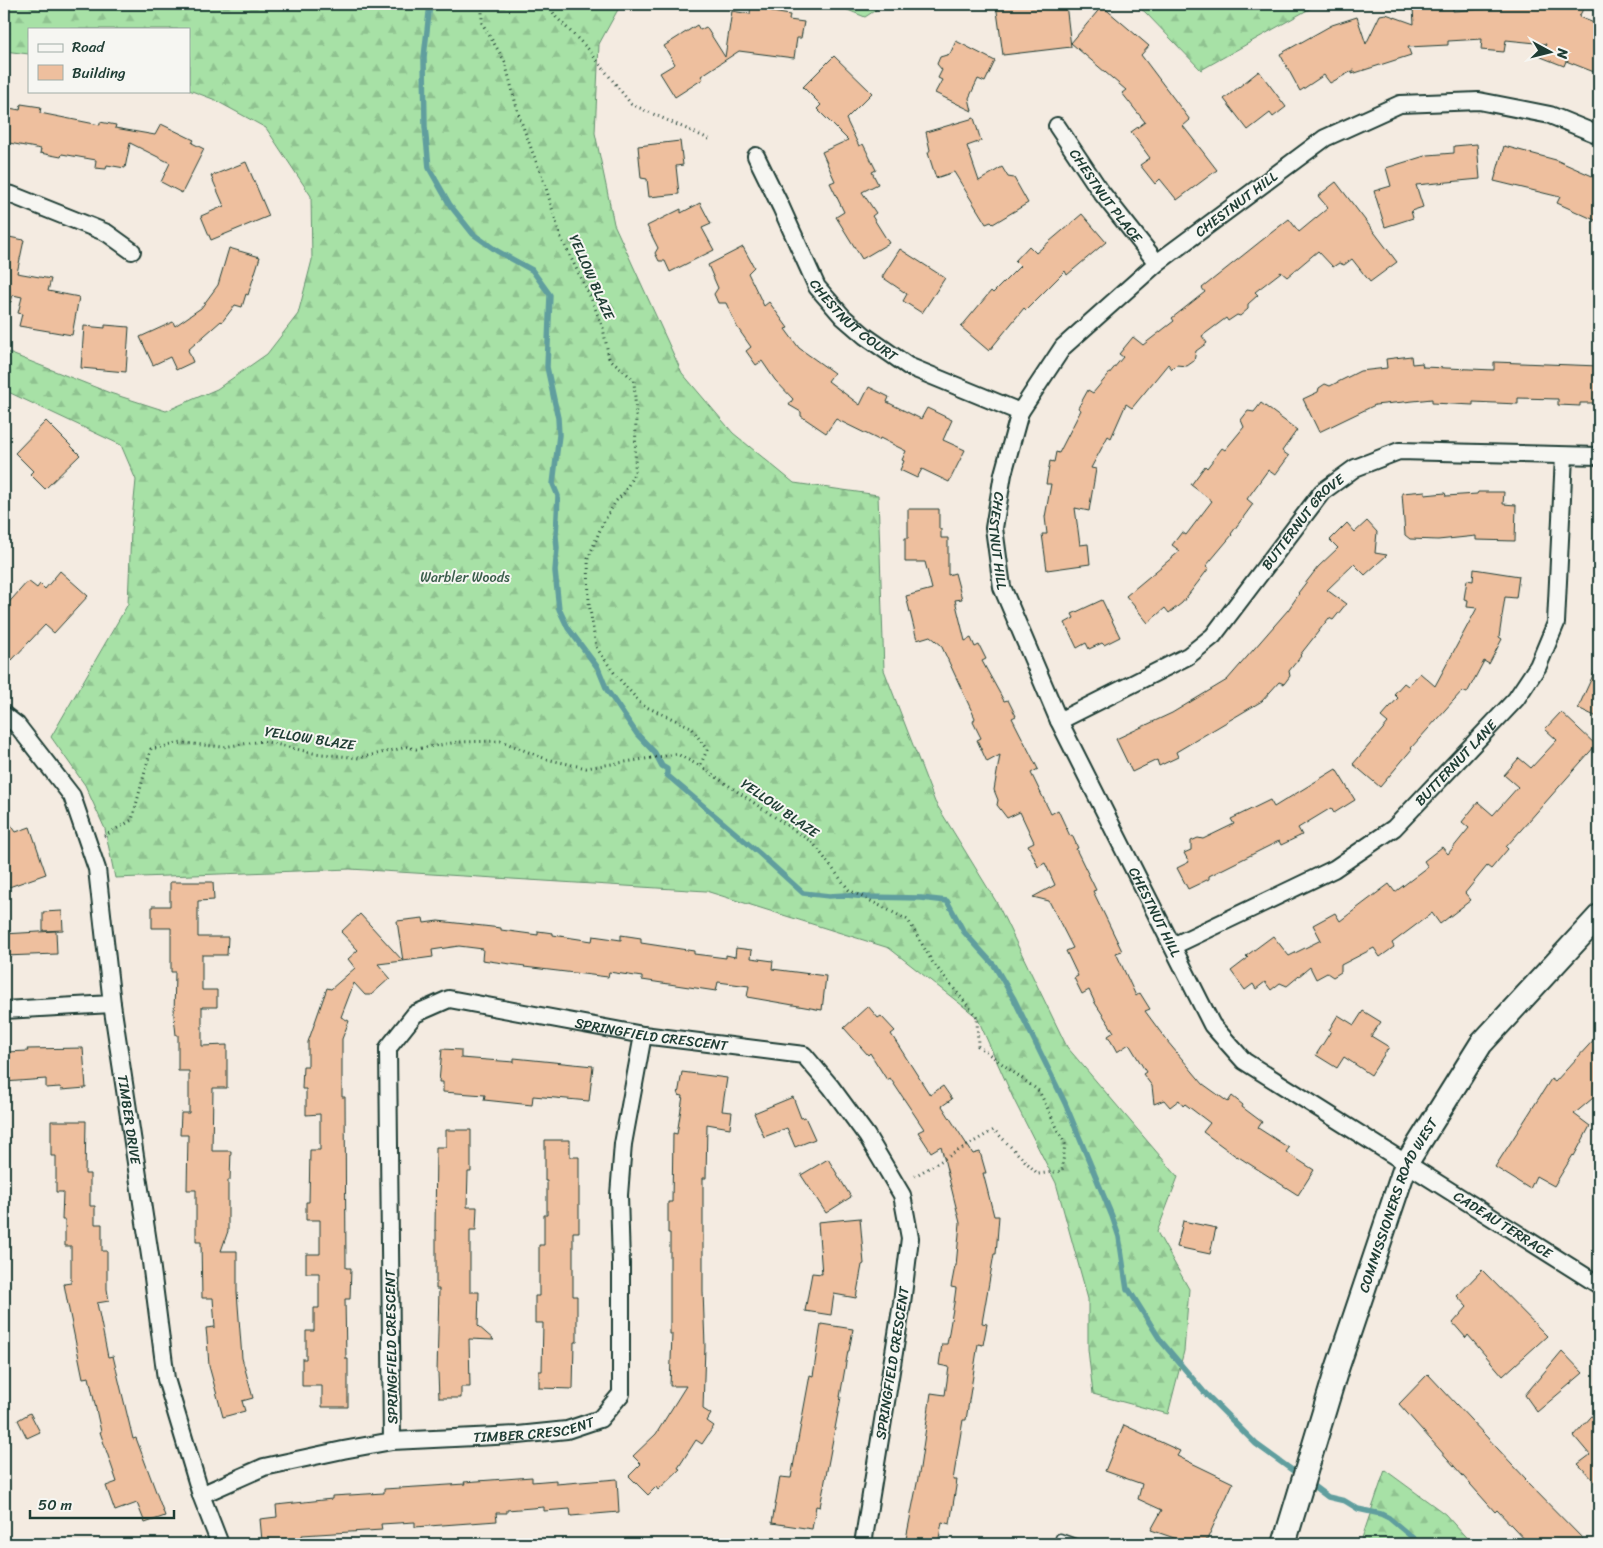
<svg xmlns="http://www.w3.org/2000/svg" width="1603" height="1548" font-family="Sriracha,sans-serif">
<defs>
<pattern id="forest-firs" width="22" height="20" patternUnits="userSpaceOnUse" patternTransform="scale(1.25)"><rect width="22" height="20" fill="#a7e1a6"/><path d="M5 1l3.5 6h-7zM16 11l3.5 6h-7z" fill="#8fc290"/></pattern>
</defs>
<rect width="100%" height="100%" fill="#f4ebe1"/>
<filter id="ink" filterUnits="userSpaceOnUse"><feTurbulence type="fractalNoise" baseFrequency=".02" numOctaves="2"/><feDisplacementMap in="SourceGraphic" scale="10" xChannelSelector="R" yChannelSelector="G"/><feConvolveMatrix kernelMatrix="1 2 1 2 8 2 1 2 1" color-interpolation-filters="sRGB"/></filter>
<g filter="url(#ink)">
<!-- forest -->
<g fill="url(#forest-firs)" stroke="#638f6d">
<polygon points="4,4 621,4 599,44 595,133 614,224 682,373 733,433 794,483 878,495 884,670 935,802 997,903 1067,1047 1178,1177 1157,1232 1189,1289 1184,1351 1168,1414 1093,1394 1088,1349 1088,1299 1056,1183 1014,1100 977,1017 889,948 706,891 350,869 115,878 105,829 85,785 51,737 128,604 131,530 136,480 121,445 4,390 4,351 110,393 166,411 217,389 267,354 298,314 312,260 311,196 266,128 213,99 189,90 189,29 29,29 29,54 4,51"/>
<polygon points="833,4 885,4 865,17"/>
<polygon points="1134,4 1318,4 1201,70 1145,12"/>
<polygon points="1385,1470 1445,1514 1472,1544 1360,1544"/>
</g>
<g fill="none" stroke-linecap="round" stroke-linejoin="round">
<!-- stream -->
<g stroke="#619e9e" stroke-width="5.5">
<polyline points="430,4 424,57 425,127 429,168 450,205 473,234 497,251 532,270 550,295 547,367 558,418 559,435 553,484 558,496 556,536 557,548 555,571 559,609 568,628 598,668 607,690 637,734 655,753 662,766 667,769 667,775 759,853 803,893 829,896 846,895 866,897 921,898 947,901 964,932 994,965 1014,999 1065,1103 1112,1216 1119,1237 1127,1290 1129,1290 1161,1341 1204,1392 1256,1444 1299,1475"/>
<polyline points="1308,1482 1328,1497 1345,1501 1358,1509 1381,1514 1389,1518 1420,1544"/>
</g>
</g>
<!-- building -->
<g fill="#eebf9e" stroke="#1f3d34">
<polygon points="751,4 773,6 772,12 790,15 789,20 804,22 801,38 797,38 794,58 739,51 701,76 703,79 675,97 660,73 675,64 664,46 697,25 700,30 706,27 725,57 732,11 750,14"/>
<polygon points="996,4 1032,4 1032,7 1066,4 1071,47 1003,55"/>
<polygon points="1486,4 1569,4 1583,9 1579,17 1599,25 1599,59 1594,72 1566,61 1564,66 1541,57 1546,44 1506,40 1504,52 1481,50 1482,39 1448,41 1448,45 1408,47 1411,55 1352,74 1354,70 1330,83 1324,75 1300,91 1280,54 1332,25 1357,17 1366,44 1380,15 1386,14 1414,24 1413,8 1453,5 1453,11 1485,9"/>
<polygon points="1102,6 1149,46 1141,55 1190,120 1183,126 1217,170 1177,200 1160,179 1155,184 1140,165 1150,158 1131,132 1145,122 1122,93 1126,90 1071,43"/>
<polygon points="956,41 995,61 985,82 978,79 969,98 972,111 935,93 942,80 938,78 942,70 937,64 940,57 950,54"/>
<polygon points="834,56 872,93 846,119 859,146 863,144 876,170 872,172 878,184 862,192 876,213 872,216 889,243 862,259 836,217 844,212 830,183 835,181 822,152 848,140 817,109 821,105 803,87"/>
<polygon points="1259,71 1286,107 1273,117 1270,113 1248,130 1224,99"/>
<polygon points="21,104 41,107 40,113 100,125 100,122 116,125 115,128 155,135 161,124 194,140 192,143 204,149 182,193 161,182 170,163 130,143 125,168 107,165 106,169 95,168 96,160 62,154 61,157 40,153 41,149 4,142 4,107 20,110"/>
<polygon points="974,118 981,141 967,146 979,181 1002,167 1008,177 1014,178 1028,203 993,224 991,222 986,224 954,172 936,178 928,153 930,150 926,132"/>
<polygon points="680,141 683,165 676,166 679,194 649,197 647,179 641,178 638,146"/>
<polygon points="1477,144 1480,179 1416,185 1423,207 1411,211 1413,218 1385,227 1374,191 1391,186 1386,168 1428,155 1454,153 1454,146"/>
<polygon points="1504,146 1556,160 1599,179 1599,222 1557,203 1560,197 1494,181"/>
<polygon points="246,162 269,216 211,240 201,216 224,206 211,176"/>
<polygon points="1336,182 1397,262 1370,282 1352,259 1344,265 1339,263 1333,267 1318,251 1287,277 1281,272 1255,292 1258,295 1248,304 1248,309 1240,316 1237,315 1228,321 1226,318 1202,336 1207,343 1196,351 1194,361 1187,366 1176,365 1172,369 1168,364 1132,408 1126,404 1111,438 1108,436 1091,468 1096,469 1089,511 1075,508 1080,545 1088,544 1090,564 1047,570 1042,534 1047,534 1045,517 1051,484 1046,484 1050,461 1054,462 1056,452 1059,453 1081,410 1078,408 1088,390 1093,393 1123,357 1119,354 1133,337 1143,345 1174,321 1172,318 1205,292 1202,288 1271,233 1289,219 1299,232 1328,208 1318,196"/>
<polygon points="700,203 711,224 702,228 714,250 670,272 665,261 659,261 655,253 658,248 647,226 681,209 681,213"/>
<polygon points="1082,214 1106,242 1067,275 1065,271 1026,310 1024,308 989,351 961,327 991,291 993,293 1020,266 1015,261 1029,246 1036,253"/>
<polygon points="4,236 24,240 17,273 51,279 48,291 79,297 72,335 19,326 22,314 18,313 22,297 13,295 11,302 4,302"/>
<polygon points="743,247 754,267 748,273 764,306 769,302 788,328 785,329 799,348 834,373 828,381 860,405 869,387 889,397 887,402 921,419 927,408 952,420 943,440 965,450 949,482 922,469 917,478 900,470 904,461 902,460 906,451 880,438 879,440 836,419 826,433 801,416 801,412 789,405 793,399 775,380 762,361 756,365 746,351 751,347 737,327 726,303 718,303 714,294 718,288 708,265"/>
<polygon points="229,248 260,257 248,295 246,294 242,307 235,305 222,322 221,321 188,350 193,362 176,370 170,357 153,365 140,337 173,322 175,326 201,308 218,285"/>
<polygon points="900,249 945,278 922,313 903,301 907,294 882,277"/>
<polygon points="105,325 129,327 126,372 81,368 84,326 105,328"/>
<polygon points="1411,356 1412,364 1422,363 1423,367 1494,370 1494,362 1599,366 1599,403 1580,403 1580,406 1558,405 1558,399 1518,398 1518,404 1473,402 1473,405 1432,403 1432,399 1375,405 1319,432 1303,399 1318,392 1319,388 1325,384 1330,386 1360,371 1387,368 1386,359"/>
<polygon points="1261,403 1297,430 1282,451 1289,456 1275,475 1268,470 1247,499 1253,504 1231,534 1232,535 1206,566 1209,568 1182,603 1169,613 1165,608 1148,623 1126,596 1180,551 1172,545 1182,532 1186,535 1212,501 1191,485 1205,466 1207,468 1222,448 1225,450 1244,427 1241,420 1248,411 1254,412"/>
<polygon points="46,421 80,455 45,489 30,474 33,471 15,453"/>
<polygon points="1425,491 1425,495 1445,493 1446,496 1477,494 1478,492 1504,492 1503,504 1516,505 1515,541 1476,540 1476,536 1438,540 1410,539 1405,535 1402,493"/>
<polygon points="908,509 939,509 939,529 941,529 941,538 948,538 948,575 955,573 962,599 955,600 965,641 971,638 975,647 979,645 986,659 982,661 1004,701 1008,700 1016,716 1012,718 1038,769 1031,773 1051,814 1058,810 1070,836 1072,835 1078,848 1076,849 1096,890 1093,891 1122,951 1116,953 1136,996 1140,993 1150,1009 1145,1011 1167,1041 1203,1084 1228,1102 1232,1096 1243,1105 1242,1107 1262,1122 1258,1128 1289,1148 1286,1152 1314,1170 1298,1195 1237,1156 1237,1157 1203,1132 1210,1123 1185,1104 1183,1106 1179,1100 1170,1107 1164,1100 1154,1104 1152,1086 1143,1074 1146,1072 1129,1044 1117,1052 1108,1036 1114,1032 1095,1003 1089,990 1082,994 1074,978 1078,976 1066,951 1073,948 1049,901 1033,897 1055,885 1045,863 1038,867 1033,855 1028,845 1034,842 1020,812 1007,818 997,805 998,800 994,790 1000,755 987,762 977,740 981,738 973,722 975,718 941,645 930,636 917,640 906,596 932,589 925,562 905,562 905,538 908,538"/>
<polygon points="1367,521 1377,532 1375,553 1387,555 1365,575 1354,564 1327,590 1346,604 1333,620 1329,618 1300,655 1301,656 1289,671 1290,676 1284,684 1279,682 1262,701 1176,752 1178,757 1159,766 1157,760 1132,772 1116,739 1172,713 1227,680 1288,610 1299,594 1298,593 1318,567 1338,548 1330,540 1347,523 1355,532"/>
<polygon points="1474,569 1519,576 1516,598 1505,597 1499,637 1502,639 1489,664 1484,661 1467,693 1462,691 1411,748 1412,749 1380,787 1353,764 1388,723 1381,717 1398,698 1394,694 1404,683 1408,686 1420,673 1435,686 1477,608 1467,607 1468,600 1464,599 1467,580 1473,581"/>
<polygon points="60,571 88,596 54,633 45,625 12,660 4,652 4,608 28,581 37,588 40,584 45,589"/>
<polygon points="1102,600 1120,637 1104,645 1102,643 1089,649 1086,643 1077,648 1065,623 1074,618 1072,614"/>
<polygon points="1599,662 1599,718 1578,708"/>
<polygon points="1561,712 1596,745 1506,847 1508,849 1491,869 1487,866 1465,893 1471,900 1440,924 1432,913 1392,943 1394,947 1380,957 1374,948 1341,965 1341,972 1333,977 1327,973 1316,979 1310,967 1287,986 1280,983 1271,990 1265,982 1256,989 1253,984 1245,990 1231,971 1248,958 1246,956 1273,936 1289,956 1321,940 1313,925 1335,913 1340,921 1389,884 1395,892 1428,867 1424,861 1442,847 1448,854 1469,828 1462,822 1478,802 1493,815 1518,787 1504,775 1519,758 1531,768 1557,740 1545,729"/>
<polygon points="1336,769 1355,800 1334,813 1331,808 1298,828 1302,835 1281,845 1279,841 1209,876 1209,879 1188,889 1177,868 1189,862 1184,853 1191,850 1191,841 1198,838 1203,839 1234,824 1231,819 1270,800 1274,807"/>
<polygon points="4,815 16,832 30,827 46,874 9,887 4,872"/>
<polygon points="170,882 213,882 214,900 198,901 198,937 228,937 227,955 202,955 202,990 217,990 217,1007 202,1007 202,1046 227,1045 227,1088 213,1088 212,1151 231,1151 230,1180 228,1180 228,1231 221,1251 237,1251 237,1292 242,1358 253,1398 242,1401 245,1411 223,1417 209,1366 207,1338 206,1328 215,1327 213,1298 202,1298 201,1242 196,1242 196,1190 187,1190 188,1135 180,1135 181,1113 189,1113 189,1071 178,1071 178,1035 176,1035 174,1016 175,972 171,972 171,928 152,928 152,906 170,906"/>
<polygon points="62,911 63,930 43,931 43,912"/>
<polygon points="360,914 403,961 378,964 390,978 371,995 365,995 354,983 341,1017 349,1021 342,1039 342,1097 345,1097 346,1268 351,1268 350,1299 345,1299 346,1359 348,1359 348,1407 322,1407 322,1386 302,1386 302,1359 306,1359 306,1331 314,1331 314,1308 319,1308 319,1273 306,1273 306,1254 320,1254 320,1220 306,1220 306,1202 309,1202 310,1150 320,1150 320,1114 306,1115 306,1089 302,1089 303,1066 308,1066 308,1042 327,988 331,989 355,968 348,959 358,950 341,932"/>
<polygon points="423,918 424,923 438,921 501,928 501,930 538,935 538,931 553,933 553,935 592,941 593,936 621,940 621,935 641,938 641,943 694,951 694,954 726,958 726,955 735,957 736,948 752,950 751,958 773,961 772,969 826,976 822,1010 747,997 749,986 718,982 716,991 642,980 642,977 609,972 608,977 524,967 525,966 482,960 483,949 459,946 432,950 433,957 403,961 397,921"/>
<polygon points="56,931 57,954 4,956 4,934"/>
<polygon points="868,1006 878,1018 881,1016 895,1031 891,1034 930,1095 943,1086 952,1099 942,1106 973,1154 980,1152 986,1173 983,1173 994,1216 999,1216 996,1254 994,1254 982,1323 987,1324 983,1345 978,1344 966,1420 963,1420 953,1480 957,1480 950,1524 942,1522 938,1544 905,1544 920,1468 931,1393 945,1395 949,1367 939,1365 942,1344 947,1344 954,1303 956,1288 951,1287 955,1266 956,1266 960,1223 941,1146 931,1152 918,1132 924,1129 890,1078 887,1080 870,1053 868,1055 844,1028"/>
<polygon points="1363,1011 1381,1022 1371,1036 1389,1047 1371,1075 1344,1057 1337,1068 1316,1055 1331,1031 1329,1030 1338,1015 1354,1025"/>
<polygon points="1599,1034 1599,1093 1574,1114 1590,1126 1574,1156 1573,1155 1554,1186 1536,1176 1530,1189 1495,1167 1551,1079 1555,1082"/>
<polygon points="83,1048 86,1088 61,1090 60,1087 46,1088 46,1079 4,1082 4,1059 6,1059 6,1052 28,1051 27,1049"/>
<polygon points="442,1049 461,1050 461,1058 514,1062 514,1058 593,1066 589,1101 533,1096 532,1105 484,1100 485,1095 443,1092 443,1082 439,1082"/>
<polygon points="682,1072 727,1078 722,1111 732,1112 730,1128 707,1124 706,1178 703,1178 703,1291 705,1346 703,1409 711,1414 707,1421 714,1426 702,1444 696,1440 678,1468 680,1469 658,1490 656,1487 648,1495 629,1476 641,1464 633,1456 656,1434 686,1386 670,1386 672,1334 670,1334 670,1233 668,1233 668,1202 672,1202 673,1133 677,1134 683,1096 678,1095"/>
<polygon points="793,1097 801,1118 805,1117 815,1139 795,1147 787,1128 764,1137 754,1113"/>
<polygon points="51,1121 86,1121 85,1174 90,1174 90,1206 95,1206 95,1224 102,1224 102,1251 107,1251 107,1289 109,1301 97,1303 108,1357 113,1356 133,1439 136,1438 165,1516 145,1523 137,1503 115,1511 106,1486 117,1482 100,1432 101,1432 89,1377 83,1378 68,1305 64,1284 71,1283 71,1246 65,1246 65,1220 62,1220 63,1192 56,1192 56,1156 51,1156"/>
<polygon points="446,1130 471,1130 471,1172 468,1172 467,1207 477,1207 476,1230 470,1230 470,1292 479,1292 478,1326 494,1340 469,1339 470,1387 461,1387 461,1398 439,1398 438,1373 437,1373 439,1289 436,1289 436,1230 435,1230 436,1147 446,1147"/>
<polygon points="545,1140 570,1140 570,1157 579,1157 579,1232 573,1232 573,1296 577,1296 577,1342 574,1342 573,1389 539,1388 539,1371 542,1371 543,1323 535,1323 535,1296 539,1296 539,1245 544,1245 544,1215 547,1215 547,1181 545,1181"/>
<polygon points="828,1159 851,1197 826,1213 801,1175"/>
<polygon points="860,1218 864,1264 862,1265 856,1298 834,1294 831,1315 805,1311 812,1273 822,1274 818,1222"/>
<polygon points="1183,1221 1216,1228 1210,1254 1177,1247"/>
<polygon points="1482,1270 1547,1336 1503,1376 1468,1335 1466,1338 1453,1323 1467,1307 1457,1296"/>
<polygon points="821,1324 853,1329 849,1351 848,1351 840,1397 841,1397 820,1507 816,1506 812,1529 772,1523 780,1477 791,1478 810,1375 813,1376"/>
<polygon points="1562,1351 1583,1373 1537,1412 1525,1395"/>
<polygon points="1428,1374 1526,1479 1525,1480 1588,1544 1529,1544 1497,1510 1495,1512 1399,1404"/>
<polygon points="1599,1408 1599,1486 1578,1464 1590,1455 1574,1436"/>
<polygon points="30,1413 40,1432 27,1438 18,1420"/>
<polygon points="1124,1425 1180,1451 1177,1456 1233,1483 1205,1544 1175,1544 1177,1539 1151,1530 1162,1510 1138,1499 1142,1484 1105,1471"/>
<polygon points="532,1477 532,1482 556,1480 556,1484 617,1479 619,1512 571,1516 570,1509 544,1511 544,1507 507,1510 507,1513 496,1513 497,1521 415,1527 415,1522 381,1524 382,1530 302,1535 303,1544 273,1544 272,1540 262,1541 260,1519 277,1517 276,1505 332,1499 332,1496 384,1493 384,1489 465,1484 464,1482"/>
</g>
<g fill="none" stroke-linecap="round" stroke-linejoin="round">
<!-- lane casing -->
<g stroke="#1f3d34" stroke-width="11">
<polyline id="lane" points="1060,1538 1077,1544"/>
</g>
<!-- street casing -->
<g stroke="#1f3d34" stroke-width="20">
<g id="street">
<path id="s1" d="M1057 126 1101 192 1157 263"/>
<path id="s2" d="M1599 135 1550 115 1479 101 1400 104 1325 138 1157 263 1063 347 1020 412 1003 474 994 528 1002 587 1059 721 1212 1025 1244 1061 1599 1285"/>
<path id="s3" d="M756 156 781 207 817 287 843 317 865 336 908 366 1020 412"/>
<polyline points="4,194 12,195 107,233 132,251"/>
<path id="s4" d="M4 715 17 725 72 796 97 869 112 1004 151 1262 166 1379 201 1495 220 1544"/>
<path id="s5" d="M1059 721 1188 656 1213 636 1322 492 1355 468 1399 451 1599 456"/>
<path id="s6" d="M1173 946 1334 869 1394 828 1516 699 1538 666 1556 623 1564 456"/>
<polyline points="4,1010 112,1004"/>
<path id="s7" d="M392 1441 388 1048 415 1014 449 999 643 1035 804 1055 831 1087 867 1136 902 1195 910 1238 902 1303 863 1544"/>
<path id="s8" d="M201 1495 264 1467 343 1450 392 1441 518 1435 567 1430 600 1419 621 1394V1264L619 1195 623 1144 643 1035"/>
</g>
</g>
<!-- secondary casing -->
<g stroke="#1f3d34" stroke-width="26">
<g id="secondary">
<path id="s9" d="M1284 1544 1336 1372 1406 1164 1481 1044 1599 916"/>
</g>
</g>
<!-- path -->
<g stroke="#1f3d34" stroke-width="3" stroke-dasharray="1 4" stroke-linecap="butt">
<polyline points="548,4 556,17 588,49 631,104 711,140"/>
<polyline points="700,766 813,843 849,890 908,920 933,963 977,1017 978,1046 1039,1091 1065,1144 1062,1171 1038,1174 994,1130 915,1176"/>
<polyline points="104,836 132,820 151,749 182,743 223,747 263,741 313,753 359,758 407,747 416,749 458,742 501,741 546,759 586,768 677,754 700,766 707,750 691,727 642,705 615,674 596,647 589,603 588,559 602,525 616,501 624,493 635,472 636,416 634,380 609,358 603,328 591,298 561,238 546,188 519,116 505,62 482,23 482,4"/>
</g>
<!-- lane -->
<use href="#lane" stroke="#f6f6f2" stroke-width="8"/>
<!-- street -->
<use href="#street" stroke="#f6f6f2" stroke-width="16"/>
<!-- secondary -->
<use href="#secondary" stroke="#f6f6f2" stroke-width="22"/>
</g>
</g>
<g text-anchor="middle" stroke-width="4" stroke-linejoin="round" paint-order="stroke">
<!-- street labels -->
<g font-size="14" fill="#1f3d34" stroke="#f6f6f2">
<text dy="5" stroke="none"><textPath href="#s1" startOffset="85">CHESTNUT PLACE</textPath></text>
<text transform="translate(1236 204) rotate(-37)" y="5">CHESTNUT HILL</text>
<text transform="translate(592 277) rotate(66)" y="5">YELLOW BLAZE</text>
<text dy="5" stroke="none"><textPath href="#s3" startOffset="194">CHESTNUT COURT</textPath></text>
<text dy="5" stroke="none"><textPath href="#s5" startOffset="322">BUTTERNUT GROVE</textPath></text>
<text dy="5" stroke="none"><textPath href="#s2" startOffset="832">CHESTNUT HILL</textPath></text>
<text transform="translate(310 738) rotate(9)" y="5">YELLOW BLAZE</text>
<text dy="5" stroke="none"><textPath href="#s6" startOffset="341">BUTTERNUT LANE</textPath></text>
<text transform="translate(780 808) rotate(35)" y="5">YELLOW BLAZE</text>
<text dy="5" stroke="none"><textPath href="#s2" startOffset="1238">CHESTNUT HILL</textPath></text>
<text dy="5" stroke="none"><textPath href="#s7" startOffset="679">SPRINGFIELD CRESCENT</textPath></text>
<text dy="5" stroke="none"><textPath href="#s4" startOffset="436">TIMBER DRIVE</textPath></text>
<text dy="5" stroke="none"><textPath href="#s9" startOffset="358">COMMISSIONERS ROAD WEST</textPath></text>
<text dy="5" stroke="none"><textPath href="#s2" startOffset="1719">CADEAU TERRACE</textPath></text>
<text transform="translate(391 1347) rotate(-91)" y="5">SPRINGFIELD CRESCENT</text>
<text transform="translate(892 1363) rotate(-81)" y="5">SPRINGFIELD CRESCENT</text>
<text dy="5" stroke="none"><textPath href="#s8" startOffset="342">TIMBER CRESCENT</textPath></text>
</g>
<!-- park labels -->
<g font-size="14" fill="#3a5e4b" stroke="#f6f6f2">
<text x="465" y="582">Warbler Woods</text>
</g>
</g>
<!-- margin -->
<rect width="1603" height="1548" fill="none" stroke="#f6f6f2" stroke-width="20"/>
<rect x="10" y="10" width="1583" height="1528" fill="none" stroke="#1f3d34" stroke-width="2" filter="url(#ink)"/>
<!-- legend -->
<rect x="28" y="28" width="162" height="65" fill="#f6f6f2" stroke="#a0aca6"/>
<rect x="38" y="44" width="25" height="8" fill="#f6f6f2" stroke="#a0aca6"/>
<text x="72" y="52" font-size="15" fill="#1f3d34">Road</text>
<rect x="38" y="65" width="25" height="15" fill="#eebf9e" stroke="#a0aca6"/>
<text x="72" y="78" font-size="15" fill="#1f3d34">Building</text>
<!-- north arrow -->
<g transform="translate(1550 52) rotate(97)" stroke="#f6f6f2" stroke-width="4" paint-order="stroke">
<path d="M0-4L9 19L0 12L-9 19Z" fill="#1f3d34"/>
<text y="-8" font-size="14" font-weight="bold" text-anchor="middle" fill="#1f3d34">N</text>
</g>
<!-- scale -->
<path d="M30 1510v8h144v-8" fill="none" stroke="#1f3d34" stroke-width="2.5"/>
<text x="38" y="1510" font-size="15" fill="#1f3d34" stroke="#f6f6f2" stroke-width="4" paint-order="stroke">50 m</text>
</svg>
